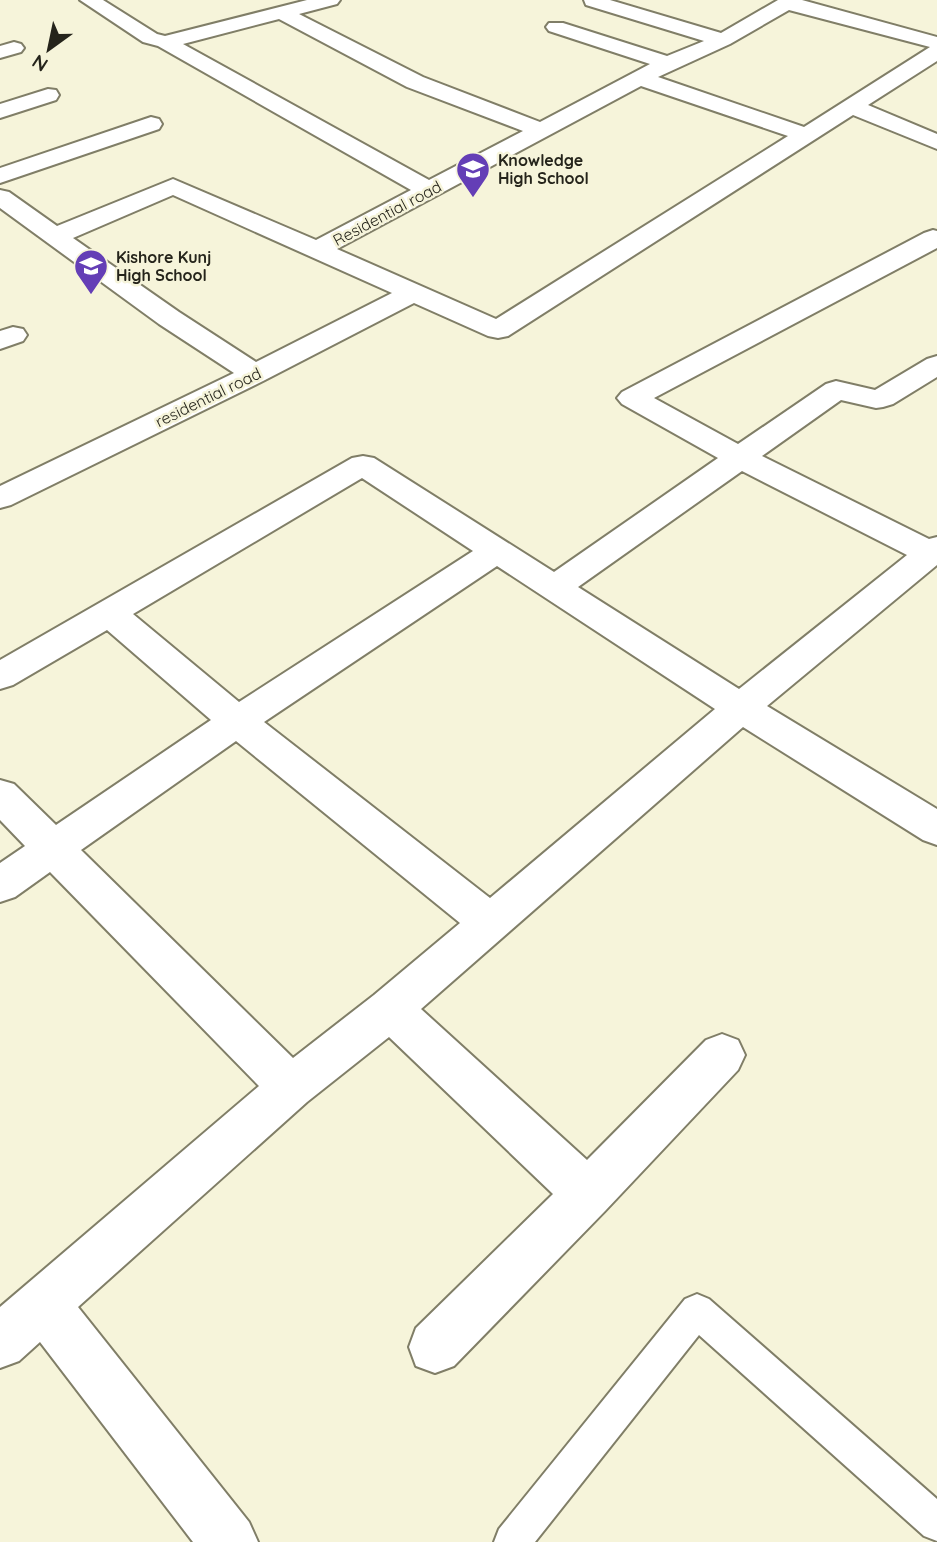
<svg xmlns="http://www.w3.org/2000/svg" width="937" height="1542" font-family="Quicksand,sans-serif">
<rect width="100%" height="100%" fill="#f6f4da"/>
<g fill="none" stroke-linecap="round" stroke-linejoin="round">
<!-- lane casing -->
<g stroke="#807e67" stroke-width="4">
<polygon id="lane" points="697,1294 709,1299 937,1499 937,1541 924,1536 699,1335 535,1542 494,1542 499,1529 685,1299"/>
</g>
<!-- street casing -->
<g stroke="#807e67" stroke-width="4">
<g id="street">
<path d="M80 0H103L157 34 165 36 307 0H340L337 4 299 14 423 77 540 122 650 64 549 31 546 27 549 23H563L667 56 704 41 586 5 584 0H610L721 33 778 0H802L937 37V61L868 105 937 134V149L853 115 508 336 498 338 488 336 414 303 265 380 11 505 0 508V486L234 373 159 324 0 208V190L9 192 57 226 173 179 316 240 411 190 158 46 143 42ZM789 10 930 47 804 127 658 77 730 44ZM279 19 407 87 523 131 429 180 183 44ZM641 86 788 136 496 319 337 249ZM173 195 392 293 256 362 179 312 73 238Z"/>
<polygon points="14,42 21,44 24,48 21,52 0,58 0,46"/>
<polygon points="48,89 56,90 59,95 56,100 0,118 0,104"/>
<polygon points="151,117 159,119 162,124 159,129 0,183 0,168"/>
<path d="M933 230 937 231V248L654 398 738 444 826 384 836 381 875 390 927 359 937 356V377L893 404 883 407 876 408 841 400 762 456 929 539 937 537V565L767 706 937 809V845L923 840 743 727 421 1009 587 1160 706 1040 722 1034 738 1040 745 1055 738 1070 605 1211 454 1366 435 1373 416 1366 409 1347 416 1328 553 1194 389 1037 307 1102 78 1307 249 1522 258 1542H193L40 1342 19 1361 0 1368V1307L259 1086 50 872 15 897 0 902V863L25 846 0 820V780L14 784 56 825 211 720 107 630 13 685 0 689V660L352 458 363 456 374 458 554 572 718 458 622 404 617 398 622 392 924 233ZM742 471 907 555 739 689 578 587ZM362 478 473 551 239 702 133 614ZM497 566 715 709 490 898 264 722ZM236 741 460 923 374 995 293 1058 81 850Z"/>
<polygon points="13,327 23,329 27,335 23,341 0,349 0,331"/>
</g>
</g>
<!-- lane -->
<use href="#lane" fill="#fff" fill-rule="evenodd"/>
<!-- street -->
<use href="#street" fill="#fff" fill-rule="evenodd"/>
</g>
<!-- icons -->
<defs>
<g id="university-pin" transform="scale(1.75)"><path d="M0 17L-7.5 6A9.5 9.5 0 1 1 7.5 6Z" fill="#643eb6" stroke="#f6f4da"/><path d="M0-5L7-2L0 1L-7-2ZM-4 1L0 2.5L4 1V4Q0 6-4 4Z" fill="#fff"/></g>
</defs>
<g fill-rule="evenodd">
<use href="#university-pin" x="473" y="169"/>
<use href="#university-pin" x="91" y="266"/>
</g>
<g text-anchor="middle" stroke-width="5" stroke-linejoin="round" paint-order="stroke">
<!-- far-poi labels -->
<g font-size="16" font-weight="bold" fill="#25241b" stroke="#f6f4da" text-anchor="start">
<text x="498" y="166">Knowledge<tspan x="498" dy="18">High School</tspan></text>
<text x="116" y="263">Kishore Kunj<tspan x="116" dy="18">High School</tspan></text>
</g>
<!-- far-street labels -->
<g font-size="16" fill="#25241b" stroke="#f6f4da">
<text transform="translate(387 213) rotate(-28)" y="6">Residential road</text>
<text transform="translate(208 397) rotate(-26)" y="6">residential road</text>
</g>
</g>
<!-- north arrow -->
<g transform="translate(49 49) rotate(213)" stroke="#f6f4da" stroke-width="5" paint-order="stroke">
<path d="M0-5L12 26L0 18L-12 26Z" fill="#25241b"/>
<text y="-10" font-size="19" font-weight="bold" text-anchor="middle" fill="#25241b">N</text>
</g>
</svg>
